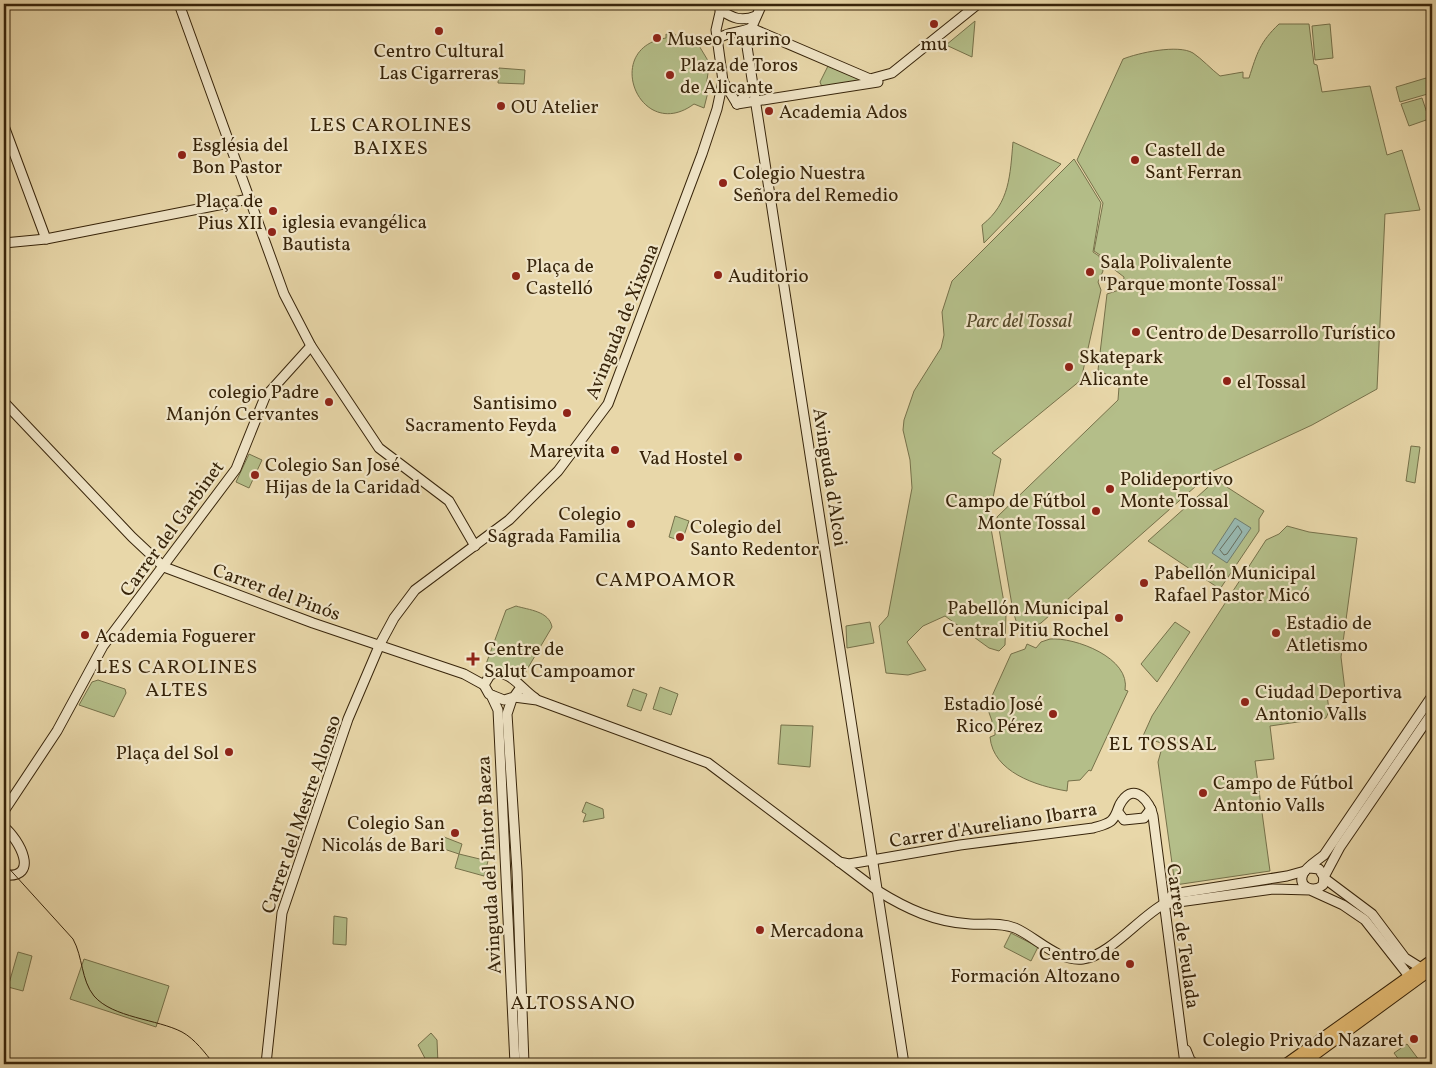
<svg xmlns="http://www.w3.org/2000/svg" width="1436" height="1068" font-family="Vollkorn,serif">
<rect width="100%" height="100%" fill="#e8d7a9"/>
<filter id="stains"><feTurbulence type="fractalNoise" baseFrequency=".004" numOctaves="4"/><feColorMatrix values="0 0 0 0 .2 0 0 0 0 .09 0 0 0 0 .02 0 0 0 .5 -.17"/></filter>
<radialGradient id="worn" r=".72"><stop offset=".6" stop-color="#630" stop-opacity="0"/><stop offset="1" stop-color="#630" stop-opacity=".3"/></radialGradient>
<!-- green -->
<g fill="#b4be89" stroke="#76714a">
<polygon points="975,21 972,57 946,45"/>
<path d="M1279 24H1309L1314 64 1317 65 1322 92 1370 86 1387 155 1402 150 1420 210 1385 214 1377 389 1312 425 1213 471 1041 623 1029 629 1017 624 1013 611 997 517 1118 400 1119 387 1116 384 1117 380 1098 370 1107 294 1119 290 1123 285 1124 277 1111 267H1104L1100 255 1094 251 1103 203 1077 160 1123 59C1138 53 1178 44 1193 53 1202 59 1211 69 1220 76L1243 72V78H1249C1257 53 1260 42 1279 24Z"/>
<polygon points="1330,24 1333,58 1315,60 1312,26"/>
<path d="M666 34H675V38L694 46 698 44 710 64 706 66 708 73 706 87 709 88 704 108 694 104C640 144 601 48 666 38Z"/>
<polygon points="828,66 864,80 822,87 820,82"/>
<polygon points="499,68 525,70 524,84 498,83"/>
<polygon points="1426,78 1431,93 1400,102 1396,87"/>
<polygon points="1422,98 1429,119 1409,126 1401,104"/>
<path d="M1013 142 1061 164 984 243 982 225C1010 203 1010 175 1013 142Z"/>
<polygon points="1074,159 1101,203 1093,252 1099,256 1103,271 1098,282 1101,290 1081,380 992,453 1001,459 989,517 1006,614 1005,645 999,651 989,648 945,616 923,626 907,642 926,670 908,675 886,673 879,626 888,616 912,488 910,460 903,430 904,420 914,391 941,348 944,335 942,312 952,281"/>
<polygon points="1411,446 1420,447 1415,483 1406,481"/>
<polygon points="249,454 262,460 249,488 236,482"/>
<polygon points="1216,480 1264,511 1259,519 1259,531 1220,589 1148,541"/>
<polygon points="675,516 689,521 682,541 669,537"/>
<polygon points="1287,526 1309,532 1357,538 1341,657 1345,690 1327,694 1329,711 1326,718 1270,726 1274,759 1255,761 1270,871 1175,885 1158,762 1163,744 1143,736 1152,716 1266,540 1279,534"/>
<path d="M516 606C529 610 549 611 552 627L522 678 486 664 506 610Z"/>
<polygon points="870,622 874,643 847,648 846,626"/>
<polygon points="1175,622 1190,632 1157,682 1141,664"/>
<path d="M1050 639C1075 637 1131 658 1125 690L1128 691 1091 771 1089 770 1080 780 1068 781 1067 791C1036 786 993 772 990 737L995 735V731L990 726 992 721 987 707 1011 654 1025 649 1027 644 1036 648 1041 642Z"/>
<polygon points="98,680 125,689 126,693 114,717 79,705 92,682"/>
<polygon points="660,687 678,694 671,715 653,709"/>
<polygon points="633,689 647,694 641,711 627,706"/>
<polygon points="781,725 813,726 810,767 778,764"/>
<polygon points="586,802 603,809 604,818 583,822 586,814 582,812"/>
<polygon points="444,837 462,844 459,854 488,861 484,876 455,868 459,854 441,848"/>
<polygon points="334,916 347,918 346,945 333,944"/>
<polygon points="1011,933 1038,947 1031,961 1004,947"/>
<polygon points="18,952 32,956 23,991 8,987"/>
<polygon points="84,959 169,986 156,1027 70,999"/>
<polygon points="431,1033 437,1040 438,1064 428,1064 418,1045"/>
<polygon points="1407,1044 1422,1064 1402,1064 1394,1053"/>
</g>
<!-- water -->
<polygon fill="#98b8b0" stroke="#717d6e" points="1235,518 1251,528 1227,563 1212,553"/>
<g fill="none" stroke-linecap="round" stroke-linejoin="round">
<!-- shore -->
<polygon stroke="#686e5d" stroke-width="1" points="1238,526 1242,532 1227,554 1224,555 1220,550"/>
<!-- secondary casing -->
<g stroke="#37240a" stroke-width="11">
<g id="secondary">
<polyline points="179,4 284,294 311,346 379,448 449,501 475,546"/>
<polyline points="722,4 716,30 723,81 737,104"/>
<polyline points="762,4 746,40 904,1064"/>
<path d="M720 10C733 18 741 22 756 16"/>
<path d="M717 39C727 32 739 33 751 28L870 79 892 73 978 4"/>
<polyline points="737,104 878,82"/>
<polyline points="737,104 753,87"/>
<polyline points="4,126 46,239"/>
<polyline points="4,243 46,239 249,199"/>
<polyline points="4,402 132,537 164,567 313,623 464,674 484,685"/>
<path d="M521 687 514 697 504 700 489 694 484 685 490 675C509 667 521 689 535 698"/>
<polyline points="491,695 498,710 515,1064"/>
<path d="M514 697 537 700 708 763 878 891C907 909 935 922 970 924 985 925 1000 922 1015 928 1036 937 1058 962 1083 959 1109 956 1140 917 1164 904L1273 889 1310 890 1343 905 1365 920 1409 976 1414 978"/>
<polyline points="512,699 507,714 517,871 524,1064"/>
<polyline points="4,811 57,731 103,646 236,469 265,397 311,346"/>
<polyline points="1118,812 1124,820 1144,818 1151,809"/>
<path d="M4 827C19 839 41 879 4 875"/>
<path d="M839 862 849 864 960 845 1093 828C1099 826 1106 825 1111 821 1118 815 1117 807 1122 801 1135 782 1150 802 1153 816L1185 1064"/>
<path d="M1310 868 1319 869 1324 877 1323 885C1314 893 1297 888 1303 874 1306 867 1318 860 1324 855L1432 696"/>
<polyline points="1324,877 1340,847 1432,713"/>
<polyline points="1324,878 1372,914 1405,958 1421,968"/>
<polyline points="1164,904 1173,894 1287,876 1305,871"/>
<polyline points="1186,1050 1190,1060 1195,1064"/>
<polyline points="266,1064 282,913 348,719 380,644 394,618 415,590 509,520 558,471 608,404 702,154 717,109 723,81"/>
<polyline points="1213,1064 1218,1064"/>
</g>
</g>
<!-- primary casing -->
<g stroke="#37240a" stroke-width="12">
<g id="primary">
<polyline points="1286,1064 1432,960"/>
<polyline points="1302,1064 1432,969"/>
</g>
</g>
<!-- secondary -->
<use href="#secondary" stroke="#f0e5c7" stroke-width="9"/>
<!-- primary -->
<use href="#primary" stroke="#e4bc74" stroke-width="10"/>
<!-- tram -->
<path stroke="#37240a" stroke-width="1" d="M4 863 73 939C83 957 81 980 94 996 113 1018 157 1019 182 1032 195 1039 205 1053 214 1064"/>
</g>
<!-- markers -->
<g fill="#8f2418" stroke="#f0e5c7" stroke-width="2">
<circle cx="934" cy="24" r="5"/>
<circle cx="439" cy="31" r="5"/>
<circle cx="657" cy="38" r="5"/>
<circle cx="670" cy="75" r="5"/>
<circle cx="501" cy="106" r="5"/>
<circle cx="769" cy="111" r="5"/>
<circle cx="182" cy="155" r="5"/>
<circle cx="1135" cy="160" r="5"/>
<circle cx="723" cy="183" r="5"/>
<circle cx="273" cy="211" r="5"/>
<circle cx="272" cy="232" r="5"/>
<circle cx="1090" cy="272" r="5"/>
<circle cx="718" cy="275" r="5"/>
<circle cx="516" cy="276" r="5"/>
<circle cx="1136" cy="332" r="5"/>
<circle cx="1069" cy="367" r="5"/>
<circle cx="1227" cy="381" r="5"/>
<circle cx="329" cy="402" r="5"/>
<circle cx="567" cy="413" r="5"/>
<circle cx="615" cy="450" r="5"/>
<circle cx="738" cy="457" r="5"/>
<circle cx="255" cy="475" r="5"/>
<circle cx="1110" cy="489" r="5"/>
<circle cx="1096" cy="511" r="5"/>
<circle cx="631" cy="524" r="5"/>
<circle cx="680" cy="537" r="5"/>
<circle cx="1144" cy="583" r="5"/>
<circle cx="1119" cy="618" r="5"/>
<circle cx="1276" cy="633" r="5"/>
<circle cx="85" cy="635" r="5"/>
<path d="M470.5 651.5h5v5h5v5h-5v5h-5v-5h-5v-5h5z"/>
<circle cx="1245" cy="702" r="5"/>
<circle cx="1053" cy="714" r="5"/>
<circle cx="229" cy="752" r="5"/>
<circle cx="1203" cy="793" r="5"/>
<circle cx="455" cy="833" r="5"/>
<circle cx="760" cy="930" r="5"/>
<circle cx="1130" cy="964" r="5"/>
<circle cx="1414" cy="1039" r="5"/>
</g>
<g text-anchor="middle" stroke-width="4.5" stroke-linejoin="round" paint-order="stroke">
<!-- poi labels -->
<g font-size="19" fill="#37240a" stroke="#f0e5c7" text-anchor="start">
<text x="667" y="45">Museo Taurino</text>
<text x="934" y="50" text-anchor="middle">mu</text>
<text x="439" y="57" text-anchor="middle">Centro Cultural<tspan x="439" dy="22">Las Cigarreras</tspan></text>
<text x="680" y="71">Plaza de Toros<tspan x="680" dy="22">de Alicante</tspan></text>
<text x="511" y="113">OU Atelier</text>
<text x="779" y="118">Academia Ados</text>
<text x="192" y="151">Església del<tspan x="192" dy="22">Bon Pastor</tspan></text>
<text x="1145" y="156">Castell de<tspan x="1145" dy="22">Sant Ferran</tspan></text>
<text x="733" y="179">Colegio Nuestra<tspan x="733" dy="22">Señora del Remedio</tspan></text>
<text x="263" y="207" text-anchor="end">Plaça de<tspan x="263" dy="22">Pius XII</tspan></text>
<text x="282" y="228">iglesia evangélica<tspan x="282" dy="22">Bautista</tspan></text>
<text x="1100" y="268">Sala Polivalente<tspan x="1100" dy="22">"Parque monte Tossal"</tspan></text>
<text x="526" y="272">Plaça de<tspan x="526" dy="22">Castelló</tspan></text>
<text x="728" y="282">Auditorio</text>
<text x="1146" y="339">Centro de Desarrollo Turístico</text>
<text x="1079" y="363">Skatepark<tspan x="1079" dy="22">Alicante</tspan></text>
<text x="1237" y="388">el Tossal</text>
<text x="319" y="398" text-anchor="end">colegio Padre<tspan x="319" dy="22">Manjón Cervantes</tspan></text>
<text x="557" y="409" text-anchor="end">Santisimo<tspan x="557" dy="22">Sacramento Feyda</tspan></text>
<text x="605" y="457" text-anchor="end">Marevita</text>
<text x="728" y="464" text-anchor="end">Vad Hostel</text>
<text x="265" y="471">Colegio San José<tspan x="265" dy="22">Hijas de la Caridad</tspan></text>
<text x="1120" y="485">Polideportivo<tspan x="1120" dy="22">Monte Tossal</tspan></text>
<text x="1086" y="507" text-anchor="end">Campo de Fútbol<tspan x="1086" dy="22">Monte Tossal</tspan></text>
<text x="621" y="520" text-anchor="end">Colegio<tspan x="621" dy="22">Sagrada Familia</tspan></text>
<text x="690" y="533">Colegio del<tspan x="690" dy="22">Santo Redentor</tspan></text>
<text x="1154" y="579">Pabellón Municipal<tspan x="1154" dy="22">Rafael Pastor Micó</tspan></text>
<text x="1109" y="614" text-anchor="end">Pabellón Municipal<tspan x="1109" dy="22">Central Pitiu Rochel</tspan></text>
<text x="1286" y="629">Estadio de<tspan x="1286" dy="22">Atletismo</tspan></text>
<text x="95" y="642">Academia Foguerer</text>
<text x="484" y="655">Centre de<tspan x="484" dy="22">Salut Campoamor</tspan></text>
<text x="1255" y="698">Ciudad Deportiva<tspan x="1255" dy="22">Antonio Valls</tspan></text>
<text x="1043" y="710" text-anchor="end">Estadio José<tspan x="1043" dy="22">Rico Pérez</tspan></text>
<text x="219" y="759" text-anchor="end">Plaça del Sol</text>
<text x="1213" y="789">Campo de Fútbol<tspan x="1213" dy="22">Antonio Valls</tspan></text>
<text x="445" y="829" text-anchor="end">Colegio San<tspan x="445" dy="22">Nicolás de Bari</tspan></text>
<text x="770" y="937">Mercadona</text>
<text x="1120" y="960" text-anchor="end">Centro de<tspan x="1120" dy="22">Formación Altozano</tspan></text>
<text x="1404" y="1046" text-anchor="end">Colegio Privado Nazaret</text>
</g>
<!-- park labels -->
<g font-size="19" font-style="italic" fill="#564a2a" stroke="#f0e5c7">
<text x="1019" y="327">Parc del Tossal</text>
</g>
<!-- street labels -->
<g font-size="19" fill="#37240a" stroke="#f0e5c7">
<text transform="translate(621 321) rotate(-68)" y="7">Avinguda de Xixona</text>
<text transform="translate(831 477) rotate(81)" y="7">Avinguda d'Alcoi</text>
<text transform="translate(171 528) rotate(-54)" y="7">Carrer del Garbinet</text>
<text transform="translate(277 591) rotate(20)" y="7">Carrer del Pinós</text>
<text transform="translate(300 814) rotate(-71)" y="7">Carrer del Mestre Alonso</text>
<text transform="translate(993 824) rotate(-9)" y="7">Carrer d'Aureliano Ibarra</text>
<text transform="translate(488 865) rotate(-93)" y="7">Avinguda del Pintor Baeza</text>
<text transform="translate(1184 936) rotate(82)" y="7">Carrer de Teulada</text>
</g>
<!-- neighbourhood labels -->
<g font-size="20" letter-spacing="1" fill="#37240a" stroke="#f0e5c7">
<text x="391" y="131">LES CAROLINES<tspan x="391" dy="23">BAIXES</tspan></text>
<text x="666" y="586">CAMPOAMOR</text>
<text x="177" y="673">LES CAROLINES<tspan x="177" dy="23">ALTES</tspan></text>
<text x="1163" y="750">EL TOSSAL</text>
<text x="573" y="1009">ALTOSSANO</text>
</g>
</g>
<!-- margin -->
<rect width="1436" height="1068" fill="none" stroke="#e8d7a9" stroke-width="20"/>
<rect x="5" y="5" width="1426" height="1058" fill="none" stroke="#37240a" stroke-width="2.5"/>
<rect x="10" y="10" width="1416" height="1048" fill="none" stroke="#37240a"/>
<rect width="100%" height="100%" filter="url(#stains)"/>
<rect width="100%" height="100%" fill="url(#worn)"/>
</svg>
